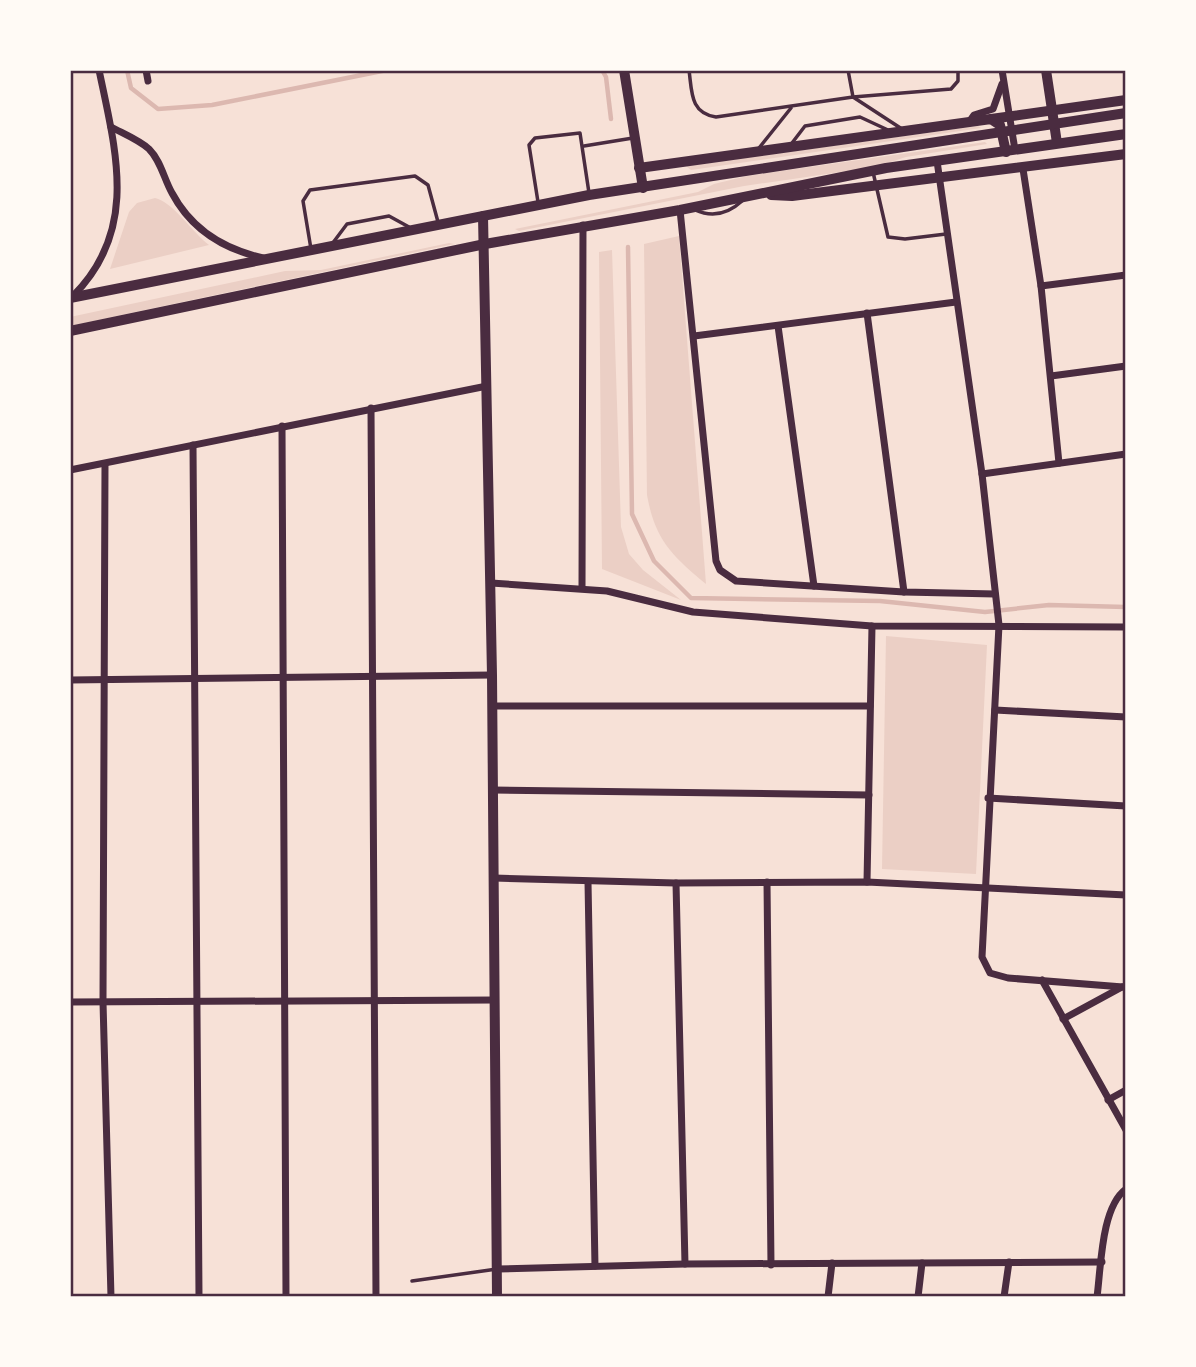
<svg xmlns="http://www.w3.org/2000/svg" width="1196" height="1367" font-family="'Space Grotesk',sans-serif">
<rect width="100%" height="100%" fill="#f7e1d7"/>
<!-- green -->
<g fill="#ebcfc5">
<polygon points="978,126 981,128 691,170 686,166"/>
<polygon points="985,142 987,144 906,157 875,167 744,186 519,231 515,229 698,192 714,184 747,176"/>
<path d="M155 198C172 201 193 233 209 245L110 269 129 212 137 203Z"/>
<path d="M679 236 706 584C672 556 655 540 647 495L644 244Z"/>
<polygon points="449,243 454,244 70,326 70,317 285,271 321,270"/>
<polygon points="612,250 621,527 629,554 643,570 681,600 602,569 599,252"/>
<polygon points="886,636 987,645 976,874 882,869"/>
</g>
<g fill="none" stroke-linecap="round" stroke-linejoin="round">
<!-- stream -->
<g stroke="#dcb8b0" stroke-width="4.5">
<polyline points="127,70 131,88 158,109 212,105 387,70"/>
<polyline points="602,70 606,77 611,119"/>
<polyline points="628,247 632,514 654,561 691,598 880,601 985,612 1049,605 1126,607"/>
</g>
<!-- service -->
<g stroke="#4a2c40" stroke-width="3.5">
<path d="M689 70C692 92 690 113 716 117L853 97 951 89 958 81V70"/>
<polyline points="848,70 853,97 902,129"/>
<polyline points="792,143 805,126 860,117 888,130"/>
<polyline points="584,146 633,138"/>
<polyline points="759,148 791,108"/>
<polyline points="873,172 888,237 905,239 946,234"/>
<polyline points="538,202 529,145 535,138 580,133 589,193"/>
<path d="M695 210C713 218 728 214 742 201"/>
<polyline points="332,244 347,224 389,216 409,227"/>
<polyline points="311,249 303,201 310,190 415,176 428,185 438,222"/>
<polyline points="412,1281 497,1269"/>
</g>
<!-- minor -->
<g stroke="#4a2c40" stroke-width="7">
<polyline points="146,70 148,81"/>
<polyline points="1002,70 1015,150"/>
<polyline points="969,122 974,115 993,109 1002,84"/>
<path d="M111 127C124 134 139 140 149 149 161 161 164 179 172 193 191 229 223 249 263 258"/>
<polyline points="937,161 982,474 999,625 982,957 990,973 1008,978 1123,987"/>
<polyline points="1023,169 1041,286 1059,463"/>
<polyline points="680,210 716,561 720,570 736,581 904,592 995,594"/>
<polyline points="1041,286 1126,275"/>
<path d="M73 296C139 230 116 152 99 70"/>
<polyline points="867,313 904,592"/>
<polyline points="778,326 814,586"/>
<polyline points="694,336 956,302"/>
<polyline points="1051,376 1126,366"/>
<polyline points="371,408 376,1297"/>
<polyline points="282,426 286,1297"/>
<polyline points="193,445 199,1297"/>
<polyline points="105,464 103,1002 111,1297"/>
<polyline points="70,470 487,386"/>
<polyline points="982,474 1126,454"/>
<polyline points="491,583 607,591 693,612 872,626 1126,627"/>
<polyline points="582,588 583,225"/>
<polyline points="70,680 492,675"/>
<polyline points="492,706 870,706"/>
<polyline points="995,710 1126,717"/>
<polyline points="493,790 869,795"/>
<polyline points="988,798 1126,806"/>
<polyline points="494,878 676,883 867,882 1126,895"/>
<polyline points="588,882 595,1266"/>
<polyline points="767,882 771,1265"/>
<polyline points="867,882 872,626"/>
<polyline points="676,883 685,1264"/>
<polyline points="1042,980 1126,1130"/>
<polyline points="70,1002 495,1000"/>
<polyline points="1063,1019 1122,987"/>
<polyline points="1108,1100 1126,1090"/>
<polyline points="497,1269 685,1264 1102,1262"/>
<polyline points="828,1297 832,1263"/>
<polyline points="918,1297 922,1263"/>
<polyline points="1004,1297 1009,1262"/>
<path d="M1097 1297C1101 1268 1101 1207 1126 1189"/>
</g>
<!-- secondary -->
<g stroke="#4a2c40" stroke-width="10">
<polyline points="624,70 643,188"/>
<polyline points="1046,70 1057,143"/>
<polyline points="483,216 492,675 497,1297"/>
</g>
<!-- primary -->
<g stroke="#4a2c40" stroke-width="10">
<polyline points="991,119 1126,100"/>
<polyline points="639,168 991,119 1000,125 1006,152"/>
<polyline points="771,195 792,196 1126,154"/>
<polyline points="70,298 589,195 1126,113"/>
<polyline points="70,331 485,244 680,210 886,168 1126,134"/>
</g>
</g>
<!-- border -->
<rect width="1196" height="1367" fill="none" stroke="#fffaf5" stroke-width="144"/>
<rect x="72" y="72" width="1052" height="1223" fill="none" stroke="#4a2c40" stroke-width="2.5"/>
</svg>
